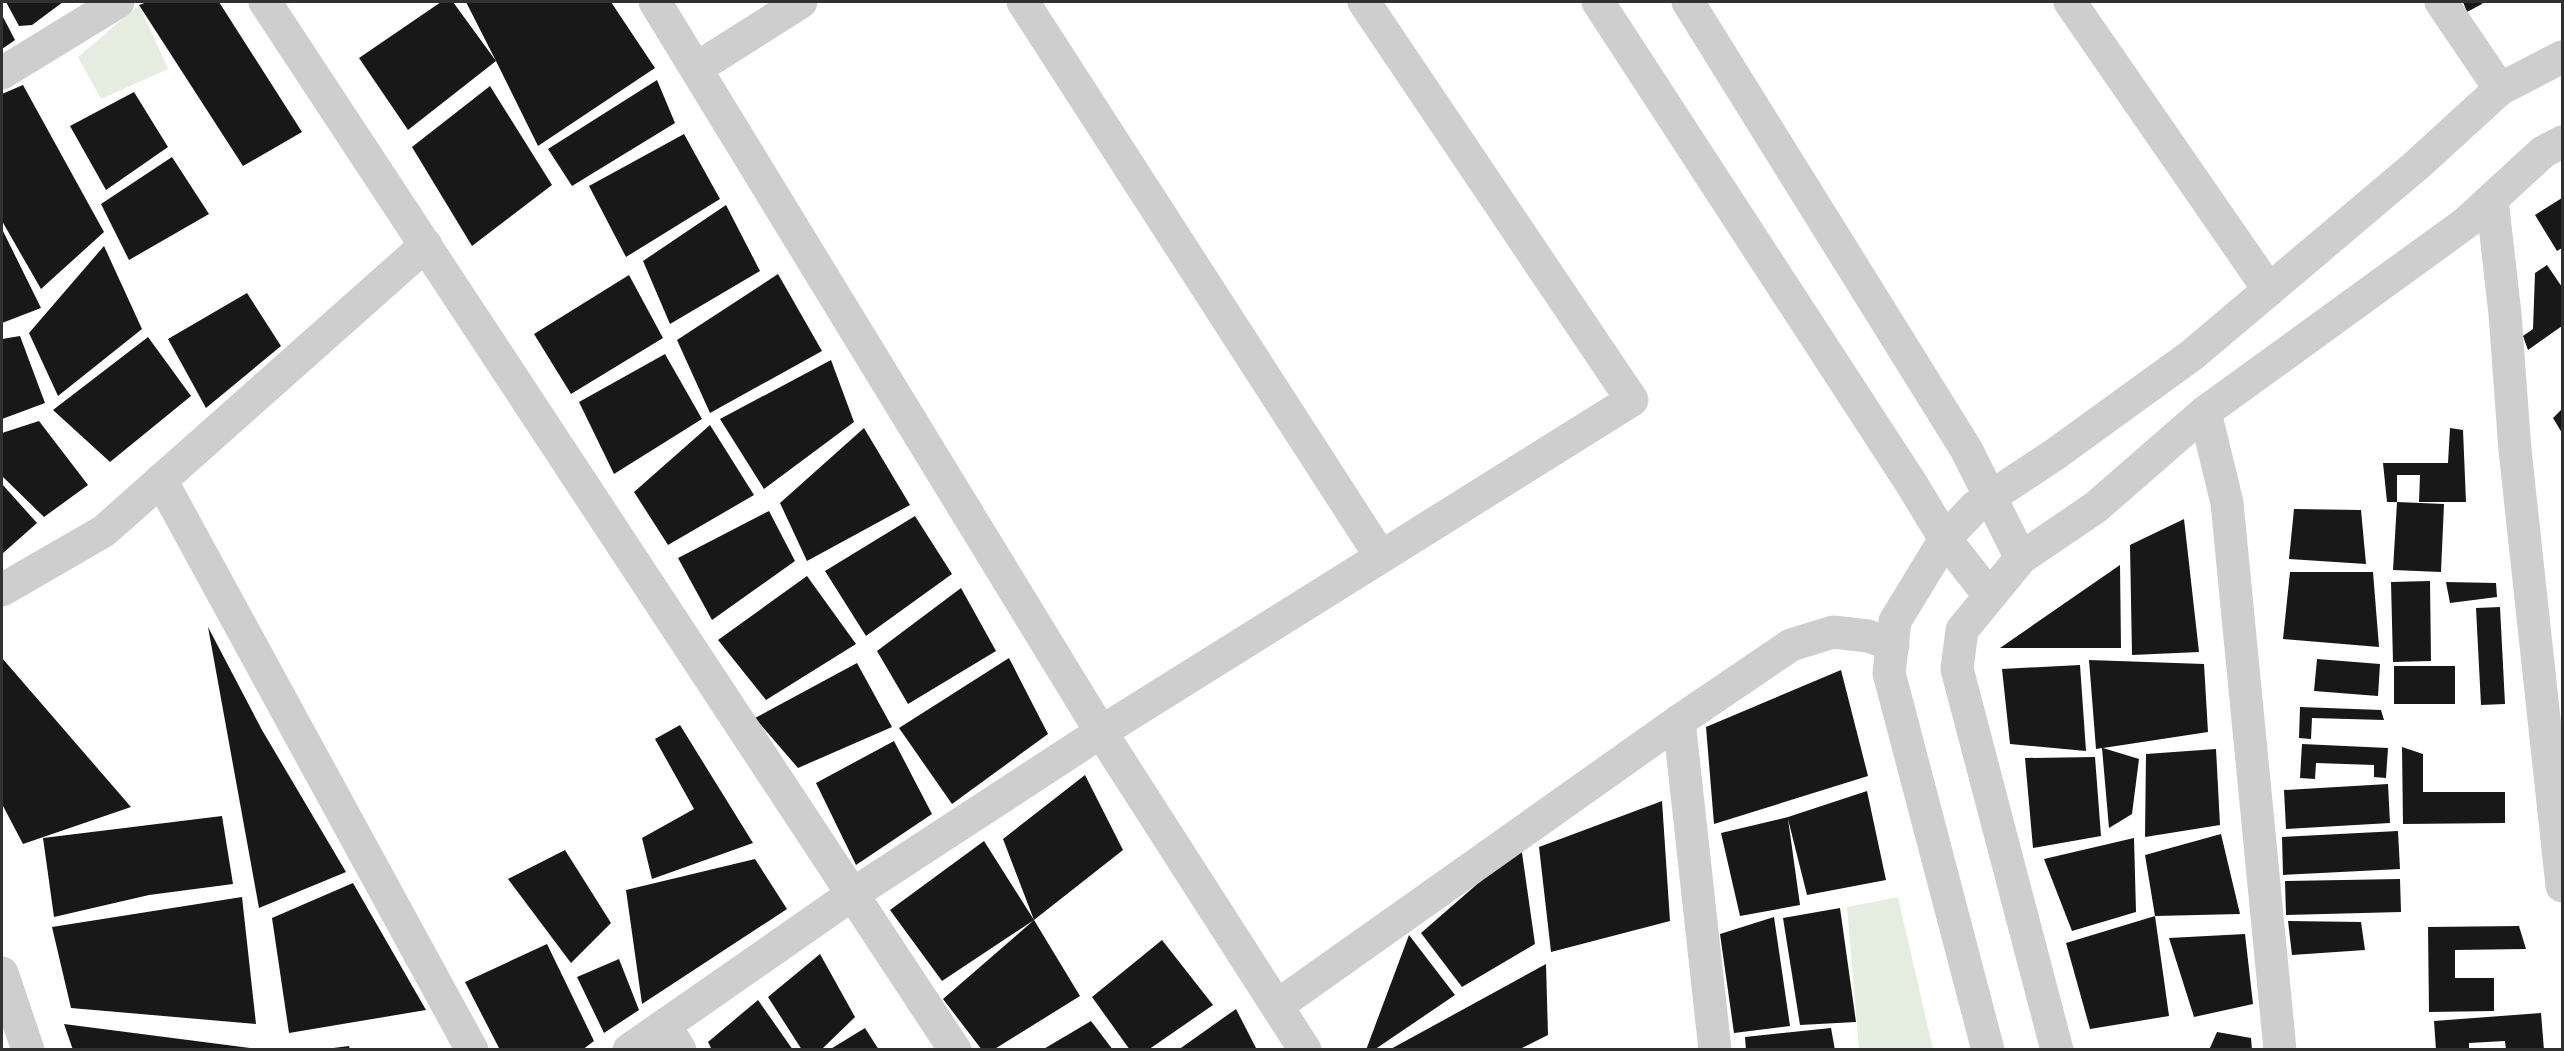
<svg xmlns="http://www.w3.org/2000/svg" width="2564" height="1051" font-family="'PT Sans',sans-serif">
<rect width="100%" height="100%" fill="#fff"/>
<!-- green -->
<g fill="#e5ede0">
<polygon points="139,5 168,69 101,99 78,57"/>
<polygon points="1898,897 1933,1049 1859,1049 1847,907"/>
</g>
<!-- building -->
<g fill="#181818">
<polygon points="6,2 63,2 32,25 19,26"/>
<polygon points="147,2 219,2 302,132 243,166 139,5"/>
<polygon points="441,2 453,2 496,61 466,2 611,2 655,68 538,146 496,61 408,130 359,58"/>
<polygon points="2463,2 2483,2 2482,4 2467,12"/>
<polygon points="2,15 15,40 2,49"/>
<polygon points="657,80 675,123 572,186 548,149"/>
<polygon points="23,85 104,232 41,289 2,221 2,94"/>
<polygon points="490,86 552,185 472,246 412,147"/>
<polygon points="134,92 168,147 106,190 70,126"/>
<polygon points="684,134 720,199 626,257 589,186"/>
<polygon points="172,157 209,214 129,260 101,204"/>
<polygon points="2562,198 2562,248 2557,251 2535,215"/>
<polygon points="726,205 760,271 670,324 643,261"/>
<polygon points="2,229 41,308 2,323"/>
<polygon points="104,246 142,329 58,396 29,333"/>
<polygon points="2547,265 2562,287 2562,326 2528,350 2523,336 2533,329 2535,273"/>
<polygon points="778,274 822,351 710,413 677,340"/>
<polygon points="629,275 663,338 571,394 534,334"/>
<polygon points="247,293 281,346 206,408 168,339"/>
<polygon points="20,336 45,403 2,419 2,339"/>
<polygon points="148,337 191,396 110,462 53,410"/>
<polygon points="665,354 702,419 614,474 579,402"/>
<polygon points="831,360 854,422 764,489 720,419"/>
<polygon points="2562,409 2562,433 2553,418"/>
<polygon points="39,421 88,485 44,517 2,476 2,433"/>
<polygon points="710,425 754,495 668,545 634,492"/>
<polygon points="864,428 910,505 807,561 780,503"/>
<polygon points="2450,428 2463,430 2466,502 2419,502 2420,475 2397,475 2397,502 2444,504 2441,572 2393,570 2397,502 2387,502 2383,463 2448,463"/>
<polygon points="2,484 37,523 2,554"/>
<polygon points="2294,509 2361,510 2366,564 2289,559"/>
<polygon points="769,511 795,561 712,620 678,558"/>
<polygon points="915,516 952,574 866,636 825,571"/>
<polygon points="2184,519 2199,652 2132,655 2130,545"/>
<polygon points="2120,565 2121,648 2000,648"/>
<polygon points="2290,572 2373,572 2379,647 2283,639"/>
<polygon points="807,576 856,644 766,700 718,640"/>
<polygon points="2430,581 2431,661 2393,662 2391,582"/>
<polygon points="2446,582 2496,583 2497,597 2450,603"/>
<polygon points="961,588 996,651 908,704 877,651"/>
<polygon points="2500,607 2505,704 2481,705 2476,608"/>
<polygon points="208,627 262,730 346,872 259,908"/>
<polygon points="2,658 131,807 23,844 2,804"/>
<polygon points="1009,658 1048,734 952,804 899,728"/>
<polygon points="2317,659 2380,664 2378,696 2314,691"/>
<polygon points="2089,660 2204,664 2208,732 2103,748 2139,759 2132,814 2109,828 2102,748 2096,749"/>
<polygon points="857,663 892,727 798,768 755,718"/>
<polygon points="2080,665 2086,751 2010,744 2002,669"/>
<rect x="2394" y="666" width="61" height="38"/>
<polygon points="1841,670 1868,776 1714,824 1706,727"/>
<polygon points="2300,707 2381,710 2384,720 2312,718 2311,739 2299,738"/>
<polygon points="680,725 753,843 652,879 642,838 694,809 655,739"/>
<polygon points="894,741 932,814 856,865 816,783"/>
<polygon points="2302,744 2388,748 2386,778 2374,777 2374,765 2316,763 2315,779 2300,778"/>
<polygon points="2402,747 2423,754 2423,792 2505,792 2505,823 2403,824"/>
<polygon points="2216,749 2220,825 2145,837 2146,754"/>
<polygon points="2095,757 2101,836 2033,848 2025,758"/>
<polygon points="1085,775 1123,850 1034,920 1080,996 993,1050 982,1050 943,999 1034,920 942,981 890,910 984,841 1034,920 1003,839"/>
<polygon points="2388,784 2390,823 2286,829 2284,790"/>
<polygon points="1867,791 1886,880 1807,895 1788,819 1800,905 1740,916 1721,833 1788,817"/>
<polygon points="1662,801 1670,921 1551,952 1539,847"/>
<polygon points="222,816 233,884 149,895 54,917 43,838"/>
<polygon points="2398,831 2400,869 2283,875 2282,837"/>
<polygon points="2221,834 2240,914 2155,916 2145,855"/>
<polygon points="2134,838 2136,912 2072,931 2044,859"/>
<polygon points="1521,846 1535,944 1462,987 1421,933"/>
<polygon points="565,850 611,923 571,963 508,879"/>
<polygon points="755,859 787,909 642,1004 626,890"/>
<polygon points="2400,879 2401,912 2286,915 2285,881"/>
<polygon points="353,883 426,1010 289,1033 272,918"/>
<polygon points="242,897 256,1024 71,1008 52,927"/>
<polygon points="1840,908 1856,1022 1800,1025 1783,918"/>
<polygon points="2155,916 2169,1016 2090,1029 2066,943"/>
<polygon points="1774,917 1790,1026 1734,1033 1720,934"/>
<polygon points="2288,921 2361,922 2365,950 2292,955"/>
<polygon points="2519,926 2526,949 2455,950 2455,978 2494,978 2494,1011 2429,1012 2428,927"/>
<polygon points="2245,934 2253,1004 2194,1017 2169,938"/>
<polygon points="1409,935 1455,995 1374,1050 1366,1050"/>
<polygon points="1162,940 1213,1005 1148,1050 1130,1050 1092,997"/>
<polygon points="547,944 594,1041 582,1050 500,1050 465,982"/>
<polygon points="820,954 855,1017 821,1050 802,1050 768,997"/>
<polygon points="619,959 639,1010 604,1033 577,977"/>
<polygon points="1546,964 1548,1035 1518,1050 1389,1050"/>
<polygon points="758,1000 793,1050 712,1050 708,1042"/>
<polygon points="1236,1009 1257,1050 1178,1050"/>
<polygon points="2541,1013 2544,1050 2506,1050 2505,1041 2469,1043 2469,1050 2436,1050 2434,1021"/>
<polygon points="1091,1021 1113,1050 1042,1050"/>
<polygon points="64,1024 250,1048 250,1050 73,1050"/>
<polygon points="865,1028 879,1050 829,1050"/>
<polygon points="1831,1028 1835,1050 1746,1050 1745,1037"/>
<polygon points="2217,1032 2251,1038 2252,1050 2209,1050"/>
<polygon points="349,1046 350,1050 333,1050 333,1048"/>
</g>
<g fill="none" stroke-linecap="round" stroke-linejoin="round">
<!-- minor -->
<g stroke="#cecece" stroke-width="33">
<polyline points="265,2 955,1050"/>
<polyline points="655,2 1101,732 1305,1050"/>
<polyline points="1023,2 1381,557"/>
<polyline points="2070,2 2269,290"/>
<polyline points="2441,2 2500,89"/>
<polyline points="697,68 801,2"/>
<polyline points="2,73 118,2"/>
<polyline points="2492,199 2505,314 2515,450 2562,886"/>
<polyline points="2205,412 2227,503 2280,1050"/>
<polyline points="161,480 472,1050"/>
<polyline points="2,590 104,531 426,245"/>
<polyline points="1679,721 1715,1050"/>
<polyline points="2,973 28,1050"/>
<polyline points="1278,1005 1679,721 1791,645 1833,632 1868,636 1893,645"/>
<polyline points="665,1025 680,1050"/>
<polyline points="629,1050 853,894 1101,732 1632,400 1364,2"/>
</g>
<!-- tertiary -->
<g stroke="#cecece" stroke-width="33">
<polyline points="1598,2 1911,483 1945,539 1989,595"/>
<polyline points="1688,2 1966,449 2021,558"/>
<polyline points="1988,1050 1889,673 1895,621 1945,539 1975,507 2054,455 2192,355 2418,164 2500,89 2562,57"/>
<polyline points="2057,1050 1957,669 1962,630 2021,558 2096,507 2205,412 2467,222 2543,152 2562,142"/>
</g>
</g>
<!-- border -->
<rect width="2564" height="1051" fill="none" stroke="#313131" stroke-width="6"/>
</svg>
